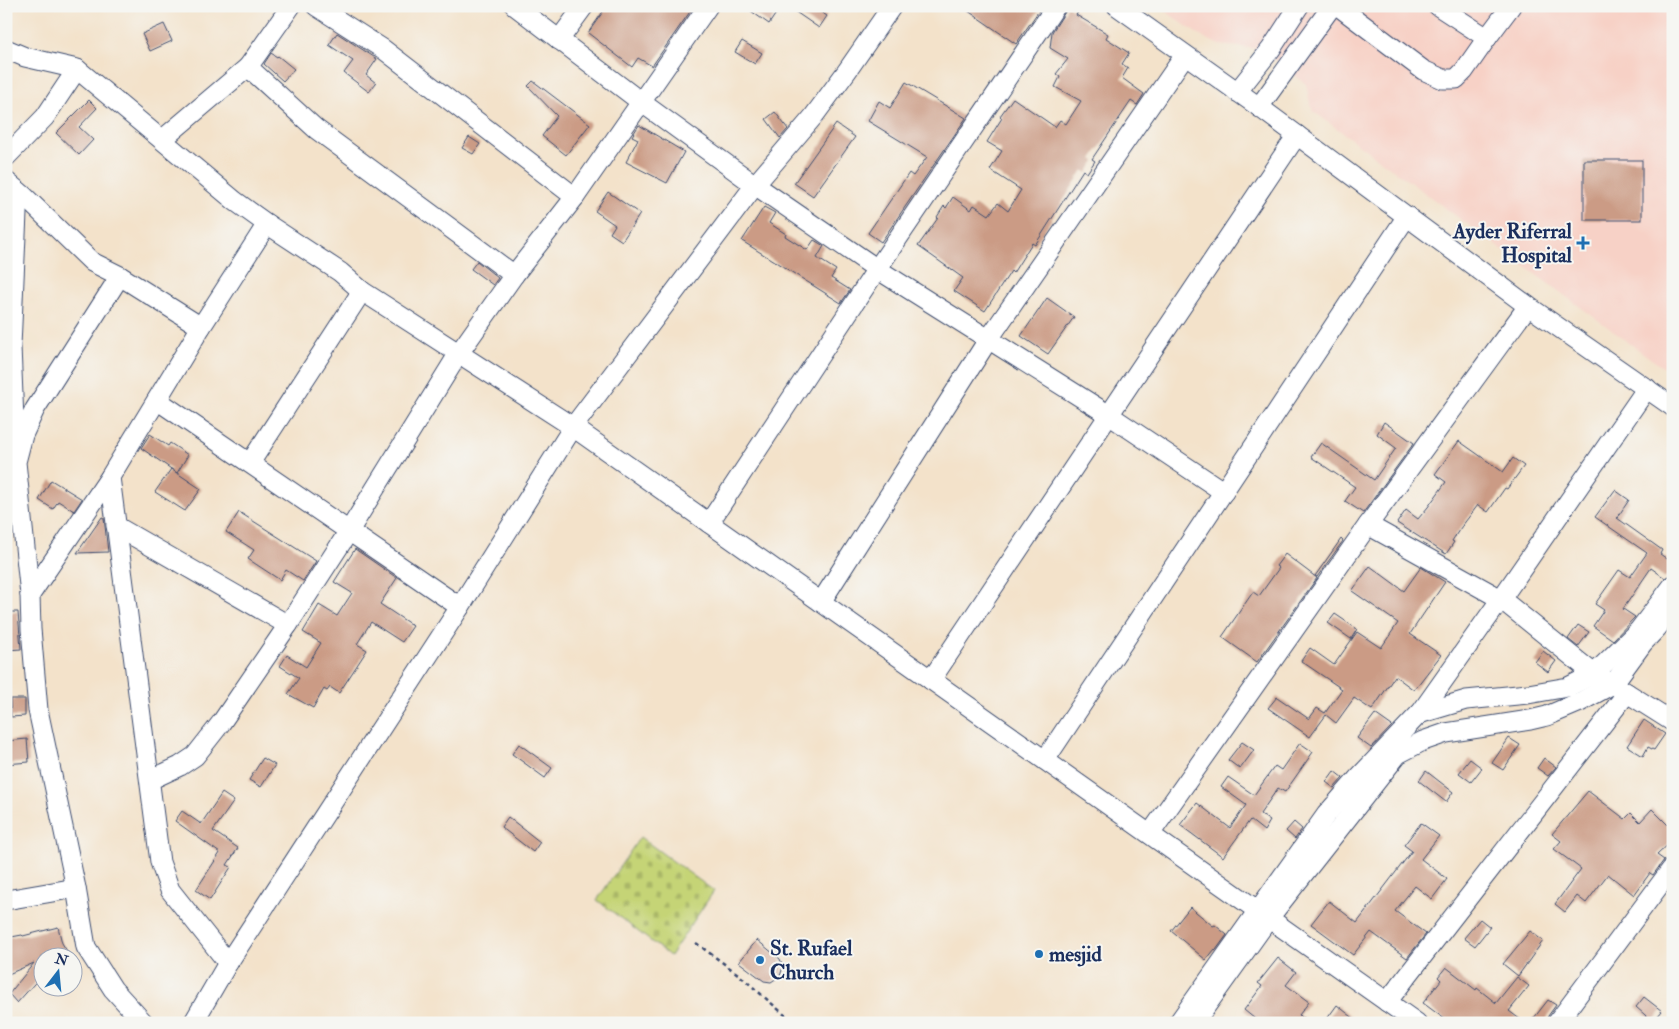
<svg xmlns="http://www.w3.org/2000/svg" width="1679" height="1029" font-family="'IM FELL Double Pica',serif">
<defs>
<pattern id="cemetery-stones" width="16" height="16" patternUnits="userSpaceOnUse" patternTransform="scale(1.25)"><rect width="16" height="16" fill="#c5d476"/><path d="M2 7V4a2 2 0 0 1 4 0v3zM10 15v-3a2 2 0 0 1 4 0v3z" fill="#a9b668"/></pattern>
</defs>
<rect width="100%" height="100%" fill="#f6f6f2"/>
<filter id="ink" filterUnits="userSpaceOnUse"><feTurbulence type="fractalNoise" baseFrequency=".02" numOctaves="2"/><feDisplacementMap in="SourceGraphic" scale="10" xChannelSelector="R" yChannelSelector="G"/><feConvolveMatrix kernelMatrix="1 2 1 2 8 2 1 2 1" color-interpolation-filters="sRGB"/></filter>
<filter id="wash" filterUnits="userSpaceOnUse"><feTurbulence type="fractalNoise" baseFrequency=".0096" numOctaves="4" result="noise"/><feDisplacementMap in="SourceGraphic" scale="20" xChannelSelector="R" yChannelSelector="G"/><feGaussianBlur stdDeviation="1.12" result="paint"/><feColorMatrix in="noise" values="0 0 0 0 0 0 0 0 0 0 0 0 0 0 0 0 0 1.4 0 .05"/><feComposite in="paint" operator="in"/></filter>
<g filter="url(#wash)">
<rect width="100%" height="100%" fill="#f3e2ca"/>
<!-- built -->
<polygon fill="#f7d1c6" points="1158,6 1673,6 1673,375 1313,111 1309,99 1306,84 1262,49 1219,45 1199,35"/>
<!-- cemetery -->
<polygon fill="url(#cemetery-stones)" stroke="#70826a" points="640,837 714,891 670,956 597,900"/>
<g id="blocks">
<!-- building -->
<g fill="#cb9b85">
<polygon points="607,6 694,6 652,66 638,58 632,67 588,33"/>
<polygon points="744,6 781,6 769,24"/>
<polygon points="787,6 812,6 827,16 819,28"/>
<polygon points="961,6 1042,6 1016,44"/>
<polygon points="1067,6 1078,12 1076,15 1108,34 1106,38 1129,53 1122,64 1128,68 1122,78 1144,94 1137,105 1131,101 1092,159 1095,161 1087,173 1083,170 1035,245 1032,243 1013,273 1011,271 985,311 954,291 963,278 918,246 938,218 937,217 944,206 946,208 953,197 971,210 974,205 989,215 998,203 1008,211 1021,190 990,170 1002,151 987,142 1002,118 1000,116 1013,98 1055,127 1060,120 1066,124 1081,101 1055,87 1060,77 1056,74 1068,59 1050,48 1052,32 1065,12"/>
<polygon points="164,24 172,41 150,51 142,34"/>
<polygon points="337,33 377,59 366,75 376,83 369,92 344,73 353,61 329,45"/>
<polygon points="742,41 762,53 755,64 735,52"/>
<polygon points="271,53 277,57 278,56 294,69 283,81 264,64"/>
<polygon points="533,81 590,124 566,155 542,136 557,116 528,86"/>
<polygon points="906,82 966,118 881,242 868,233 909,173 913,176 927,157 868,121 879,101 890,108"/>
<polygon points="89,100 97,108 79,127 93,140 79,155 56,133"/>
<polygon points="775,112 788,129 780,138 766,119"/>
<polygon points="836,124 855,137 813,196 794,183"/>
<polygon points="639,125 684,152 667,183 626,162 638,139 632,136"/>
<polygon points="469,137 480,144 473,154 462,148"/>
<rect x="1584" y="160" width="58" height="60"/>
<polygon points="608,192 640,214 622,241 610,233 615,225 595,211"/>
<polygon points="764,207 775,213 769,223 786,234 785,236 807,250 814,240 824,246 817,258 836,270 831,278 850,290 841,303 742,241"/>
<polygon points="477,261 498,278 493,285 471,269"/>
<polygon points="1047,298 1074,317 1048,354 1021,336"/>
<polygon points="1384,422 1414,443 1363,513 1345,501 1355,487 1311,457 1321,443 1374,480 1396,448 1377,434"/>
<polygon points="150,434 168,446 170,443 188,455 177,473 141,448"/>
<polygon points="1459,441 1503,472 1513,458 1524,466 1507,489 1505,488 1488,512 1478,505 1459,530 1452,541 1454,542 1446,554 1397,523 1406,510 1418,519 1428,507 1446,482 1435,474"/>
<polygon points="171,469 201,489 185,511 155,492"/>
<polygon points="51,480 82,499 74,511 58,501 53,509 39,500"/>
<polygon points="1615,490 1629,500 1617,518 1662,550 1660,554 1673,563 1673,573 1665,578 1651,568 1623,609 1635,617 1613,640 1593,626 1604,610 1595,604 1619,570 1630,577 1647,553 1595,517"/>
<polygon points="239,512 316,561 303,581 286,570 280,580 248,559 254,550 226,532"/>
<polygon points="102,517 104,518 108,552 77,553"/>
<polygon points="1341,539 1343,541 1317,577 1315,576"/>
<polygon points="355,549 397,578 380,604 413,626 402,642 371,622 357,644 367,650 339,693 330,687 327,691 324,689 313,708 288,694 299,678 280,666 287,655 306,667 321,643 303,632 319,605 337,616 352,593 334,582"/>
<polygon points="1285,554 1317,578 1257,662 1222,637 1253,592 1259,596 1279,568 1276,566"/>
<polygon points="1370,566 1404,591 1421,567 1445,582 1410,634 1441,655 1414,690 1395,676 1372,710 1354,698 1336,723 1326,715 1310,737 1268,708 1277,697 1309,719 1317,708 1325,713 1342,689 1301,661 1310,648 1334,665 1357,632 1381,648 1398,623 1352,591"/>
<polygon points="6,612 18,612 21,649 6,650"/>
<polygon points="1335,614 1357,629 1351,639 1328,623"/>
<polygon points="1578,625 1589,632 1578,647 1568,639"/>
<polygon points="1543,651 1556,661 1548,672 1535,662"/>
<polygon points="10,699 25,699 25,716 11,717"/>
<polygon points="1375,714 1392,726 1371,748 1357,738"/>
<polygon points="1644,720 1665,734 1654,750 1648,747 1643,756 1627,746"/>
<polygon points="1509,738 1520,745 1503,770 1492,763"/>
<polygon points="27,739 29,762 6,764 6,741"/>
<polygon points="1242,742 1254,750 1240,769 1228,760"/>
<polygon points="1300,743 1313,752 1285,792 1278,788 1260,814 1270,821 1264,831 1250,820 1223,857 1180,825 1197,803 1230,828 1246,805 1221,787 1228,777 1254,795 1275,766 1281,770"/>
<polygon points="519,744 552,768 545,778 512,754"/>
<polygon points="263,758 275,765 261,787 249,780"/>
<polygon points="1544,758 1556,767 1548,776 1537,768"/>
<polygon points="1470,759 1482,768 1471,782 1459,773"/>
<polygon points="1334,771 1343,778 1334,788 1326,782"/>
<polygon points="1426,771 1453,792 1446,802 1419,781"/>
<polygon points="1588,791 1625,819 1631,813 1640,822 1652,809 1673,830 1673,840 1657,855 1664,860 1653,875 1650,873 1634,895 1608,874 1586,903 1577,896 1565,912 1555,904 1581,869 1554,849 1561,841 1552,834"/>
<polygon points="222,793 234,801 213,831 238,848 227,865 231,867 210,900 196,890 220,853 175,821 182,811 201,824"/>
<polygon points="508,817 540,842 533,852 501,827"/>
<polygon points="1294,822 1302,829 1295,839 1286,831"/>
<polygon points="1421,823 1439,836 1421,859 1447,879 1432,899 1415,886 1395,911 1426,934 1407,958 1371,932 1353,955 1311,924 1329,901 1357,923 1412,851 1404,845"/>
<polygon points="1190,907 1213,926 1215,925 1227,935 1216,950 1215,949 1206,960 1171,931"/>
<polygon points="1480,919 1490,927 1475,946 1464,938"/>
<polygon points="58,927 62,943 70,956 42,956 42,975 17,1003 9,994 34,963 6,975 6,938 22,935 23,936"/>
<polygon points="1530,931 1543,941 1518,976 1503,964"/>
<polygon points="757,940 780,959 783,967 780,976 771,982 764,981 739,962"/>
<polygon points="1278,958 1296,972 1286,985 1309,1002 1299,1015 1310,1023 1260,1023 1244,1010 1262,986 1258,983"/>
<polygon points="1446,967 1476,990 1477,988 1496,1003 1517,977 1529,986 1509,1011 1525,1023 1450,1023 1423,1003 1441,980 1438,977"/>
<polygon points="1644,997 1662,1011 1653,1022 1636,1007"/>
<polygon points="1548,1000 1556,1005 1548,1016 1546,1023 1530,1023"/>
<polygon points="1337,1005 1347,1013 1360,1023 1324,1023"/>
</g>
</g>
</g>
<g filter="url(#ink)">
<use href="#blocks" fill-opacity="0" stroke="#3b4a6e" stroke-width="1"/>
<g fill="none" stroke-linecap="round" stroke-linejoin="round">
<!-- minor casing -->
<g stroke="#3b4a6e" stroke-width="21">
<g id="minor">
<polyline points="316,6 383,49 575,197"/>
<polyline points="515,6 641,102 755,185 877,269 1109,415 1224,492"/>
<polyline points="1117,6 1259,107 1528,306 1673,407"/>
<polyline points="1338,6 1423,70 1443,79 1456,79 1464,71 1487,38 1438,6"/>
<polyline points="1487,38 1511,6"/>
<polyline points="559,40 584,6"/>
<polyline points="6,49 25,57 77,69 235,201 267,224 201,327 110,477 30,595 31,629 38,710 76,888 86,947 113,989 144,1023"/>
<polyline points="248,67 291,6"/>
<polyline points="1237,92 1271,49 1299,6"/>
<polyline points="1259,107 1332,6"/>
<polyline points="6,157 45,117 77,69"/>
<polyline points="6,181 23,195 92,262 120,276 201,327"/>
<polyline points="267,224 340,272 362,291 573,427 1417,1023"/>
<polyline points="514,275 575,197 708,6"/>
<polyline points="157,400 460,607"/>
<polyline points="15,446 11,346 18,191"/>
<polyline points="250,463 362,291"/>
<polyline points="110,477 160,862 170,890 228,963"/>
<polyline points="709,523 877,269 1056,6"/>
<polyline points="1368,525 1501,599 1594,674 1613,684 1673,722"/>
<polyline points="116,526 288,625"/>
<polyline points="30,595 16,462 23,435 35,409 120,276"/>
<polyline points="821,602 988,340 1185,55"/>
<polyline points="931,680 1297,135"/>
<polyline points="1419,715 1501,599 1647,388"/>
<polyline points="1045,760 1407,216"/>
<polyline points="150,780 180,766 195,756 221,723 288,625 349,531 459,353 514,275 316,129 248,67 163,139"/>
<polyline points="1150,834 1368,525 1528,306"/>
<polyline points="6,900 76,888"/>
<polyline points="1387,1002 1627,693"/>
<polyline points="193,1023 228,963 460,607 573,427 755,185 813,117 847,71 892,6"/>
<polyline points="1178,1023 1326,815 1359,777 1419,714 1466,700 1528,694 1568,687 1594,674 1639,630 1673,585"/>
<polyline points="1194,1023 1269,918 1398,754 1423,741 1446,733 1530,720 1547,716 1580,702 1613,684 1643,643 1657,628 1673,608"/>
<polyline points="1557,1023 1673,867"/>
</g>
</g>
<!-- path -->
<g stroke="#3b4a6e" stroke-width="2.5" stroke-dasharray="4 4" stroke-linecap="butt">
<polyline points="366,6 371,8 374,6"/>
<polyline points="696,943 738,974 794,1023"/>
</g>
<!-- minor -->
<use href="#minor" stroke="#fff" stroke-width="19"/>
</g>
</g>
<!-- markers -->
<g fill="#1f6fb2" stroke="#f6f6f2" stroke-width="2">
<path d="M1580.5 235.5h5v5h5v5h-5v5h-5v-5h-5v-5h5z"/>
<circle cx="1039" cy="954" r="5"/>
<circle cx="760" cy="960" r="5"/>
</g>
<g text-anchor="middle" stroke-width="4" stroke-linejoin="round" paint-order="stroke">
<!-- poi labels -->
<g font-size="21" font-weight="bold" fill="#1b2f5e" stroke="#f6f6f2" text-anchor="start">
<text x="1572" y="238" text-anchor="end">Ayder Riferral<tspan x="1572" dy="24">Hospital</tspan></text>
<text x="770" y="955">St. Rufael<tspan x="770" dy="24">Church</tspan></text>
<text x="1049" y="961">mesjid</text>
</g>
</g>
<!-- margin -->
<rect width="1679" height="1029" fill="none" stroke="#f6f6f2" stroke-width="25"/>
<!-- north arrow -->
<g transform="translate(58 972) rotate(16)"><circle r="24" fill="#f6f6f2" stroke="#9ea6b7"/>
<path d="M0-4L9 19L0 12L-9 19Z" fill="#1f6fb2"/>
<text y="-8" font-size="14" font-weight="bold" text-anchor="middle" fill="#1b2f5e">N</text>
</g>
</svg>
